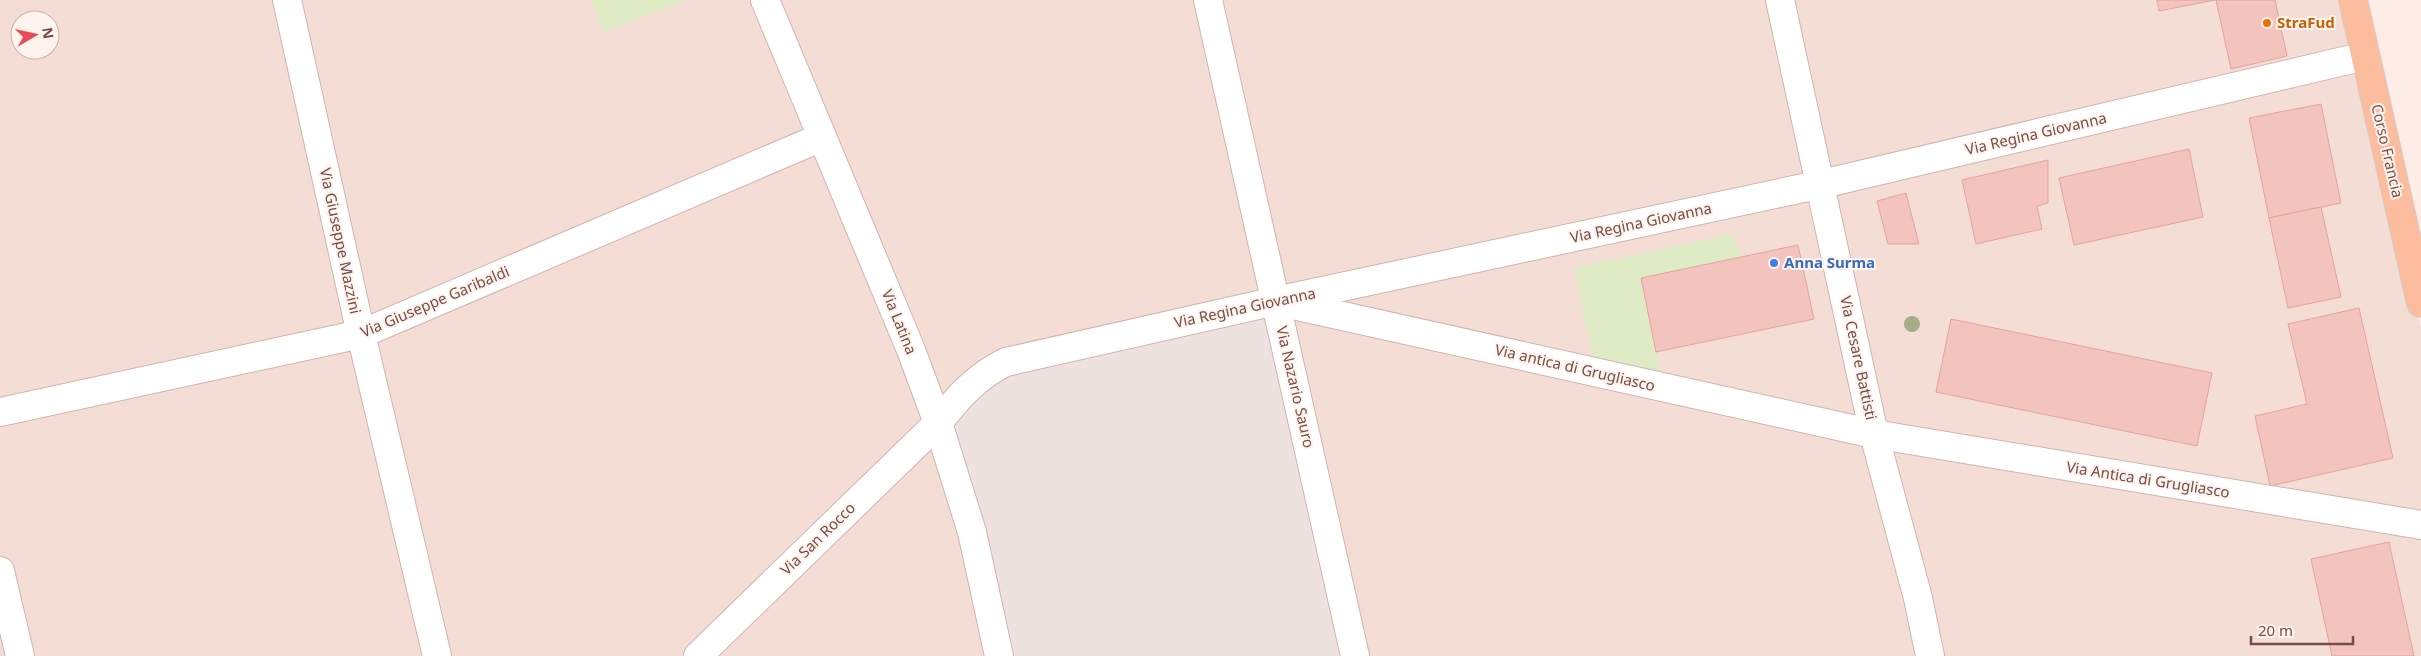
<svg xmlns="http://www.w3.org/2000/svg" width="2421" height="656" font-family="'Noto Sans',sans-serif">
<rect width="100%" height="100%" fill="#fdede6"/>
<!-- residential -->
<g fill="#f4ddd5" fill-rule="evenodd">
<path d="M0 0H762L908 348 996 656H0ZM20 20H50V50H20Z"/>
<polygon points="767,0 2350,0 2361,53 1279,298 939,418"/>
<polygon points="2362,61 2421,328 2421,656 1350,656 1271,307"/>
</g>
<!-- industrial -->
<polygon fill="#ede2e0" points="1271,307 1350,656 1001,656 941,423 975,383"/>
<!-- green -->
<g fill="#dfebc4">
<polygon points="591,0 688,0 603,32"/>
<polygon points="1732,234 1743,257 1641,278 1661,377 1594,363 1574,268"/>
</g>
<!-- building -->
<g fill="#f3c3bd" stroke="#e5a39e">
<polygon points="2157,0 2215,0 2159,11"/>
<polygon points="2216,0 2275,0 2287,56 2231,69"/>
<polygon points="2321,104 2341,203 2269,218 2249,118"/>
<polygon points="2189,149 2203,217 2074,245 2059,178"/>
<polygon points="2048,160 2048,203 2037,206 2042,229 1976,244 1962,180"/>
<polygon points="1906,193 1919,244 1888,244 1877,201"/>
<polygon points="2321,207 2341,297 2288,308 2269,218"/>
<polygon points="1798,245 1814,319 1656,352 1641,278"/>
<polygon points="2359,308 2393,458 2270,486 2255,416 2307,404 2288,324"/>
<polygon points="1951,319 2212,373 2197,446 1936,392"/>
<polygon points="2389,542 2414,656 2332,656 2311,559"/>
</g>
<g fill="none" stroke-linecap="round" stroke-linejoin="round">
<!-- street casing -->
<g stroke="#d1b4ae" stroke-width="30">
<g id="street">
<polyline points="287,0 361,334 437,656"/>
<polyline points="765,0 911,350 938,423 972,532 999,656"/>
<polyline points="1208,0 1355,656"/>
<polyline points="1780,0 1874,434 1918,598 1930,656"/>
<polyline points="1284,303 1874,434 2421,525"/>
<polyline points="0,412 361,334 822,137"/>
<polyline points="0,571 20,656"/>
<path d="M698 656 938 423C958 397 977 376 1006 362L1276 301 1822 184 2365 56"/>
</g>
</g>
<!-- primary casing -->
<g stroke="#d6cac9" stroke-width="30">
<polyline id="primary" points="2353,0 2421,303"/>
</g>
<!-- street -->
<use href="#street" stroke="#fff" stroke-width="28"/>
<!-- primary -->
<use href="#primary" stroke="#fcbd9e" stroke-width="28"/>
</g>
<!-- trees -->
<circle fill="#a7ac8a" cx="1912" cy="324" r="8"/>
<!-- markers -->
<circle fill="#e8710a" stroke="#fff3ed" stroke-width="2" cx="2267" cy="23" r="5"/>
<circle fill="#3f7fe0" stroke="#fff3ed" stroke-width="2" cx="1774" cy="263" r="5"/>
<g text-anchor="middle" stroke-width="4" stroke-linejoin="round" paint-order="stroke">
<!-- food labels -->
<g font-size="15" font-weight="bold" fill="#c56008" stroke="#fff3ed" text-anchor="start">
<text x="2277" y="28">StraFud</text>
</g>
<!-- street labels -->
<g font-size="15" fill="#774d4a" stroke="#fff3ed">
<text transform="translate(2036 134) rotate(-13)" y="5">Via Regina Giovanna</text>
<text transform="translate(2387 151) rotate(77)" y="5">Corso Francia</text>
<text transform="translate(1641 223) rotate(-12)" y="5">Via Regina Giovanna</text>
<text transform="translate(340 241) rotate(78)" y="5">Via Giuseppe Mazzini</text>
<text transform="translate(435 302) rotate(-23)" y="5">Via Giuseppe Garibaldi</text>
<text transform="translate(1245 308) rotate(-12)" y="5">Via Regina Giovanna</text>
<text transform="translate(899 322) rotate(68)" y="5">Via Latina</text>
<text transform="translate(1858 358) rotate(78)" y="5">Via Cesare Battisti</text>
<text transform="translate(1575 368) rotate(13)" y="5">Via antica di Grugliasco</text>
<text transform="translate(1295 387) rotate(77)" y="5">Via Nazario Sauro</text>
<text transform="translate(2148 480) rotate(9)" y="5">Via Antica di Grugliasco</text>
<text transform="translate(818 539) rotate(-44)" y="5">Via San Rocco</text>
</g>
<!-- shop labels -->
<g font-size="15" font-weight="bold" fill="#366cbe" stroke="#fff3ed" text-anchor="start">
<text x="1784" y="268">Anna Surma</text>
</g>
</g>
<!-- north arrow -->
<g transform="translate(35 35) rotate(81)"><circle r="24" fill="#fff3ed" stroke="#c9b1ac"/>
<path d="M0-4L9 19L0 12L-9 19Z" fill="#e84a56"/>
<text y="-8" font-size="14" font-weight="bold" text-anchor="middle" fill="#774d4a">N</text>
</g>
<!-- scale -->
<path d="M2251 636v8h102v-8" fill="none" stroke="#774d4a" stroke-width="2.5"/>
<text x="2258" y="636" font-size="15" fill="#774d4a" stroke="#fff3ed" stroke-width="4" paint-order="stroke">20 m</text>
</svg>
